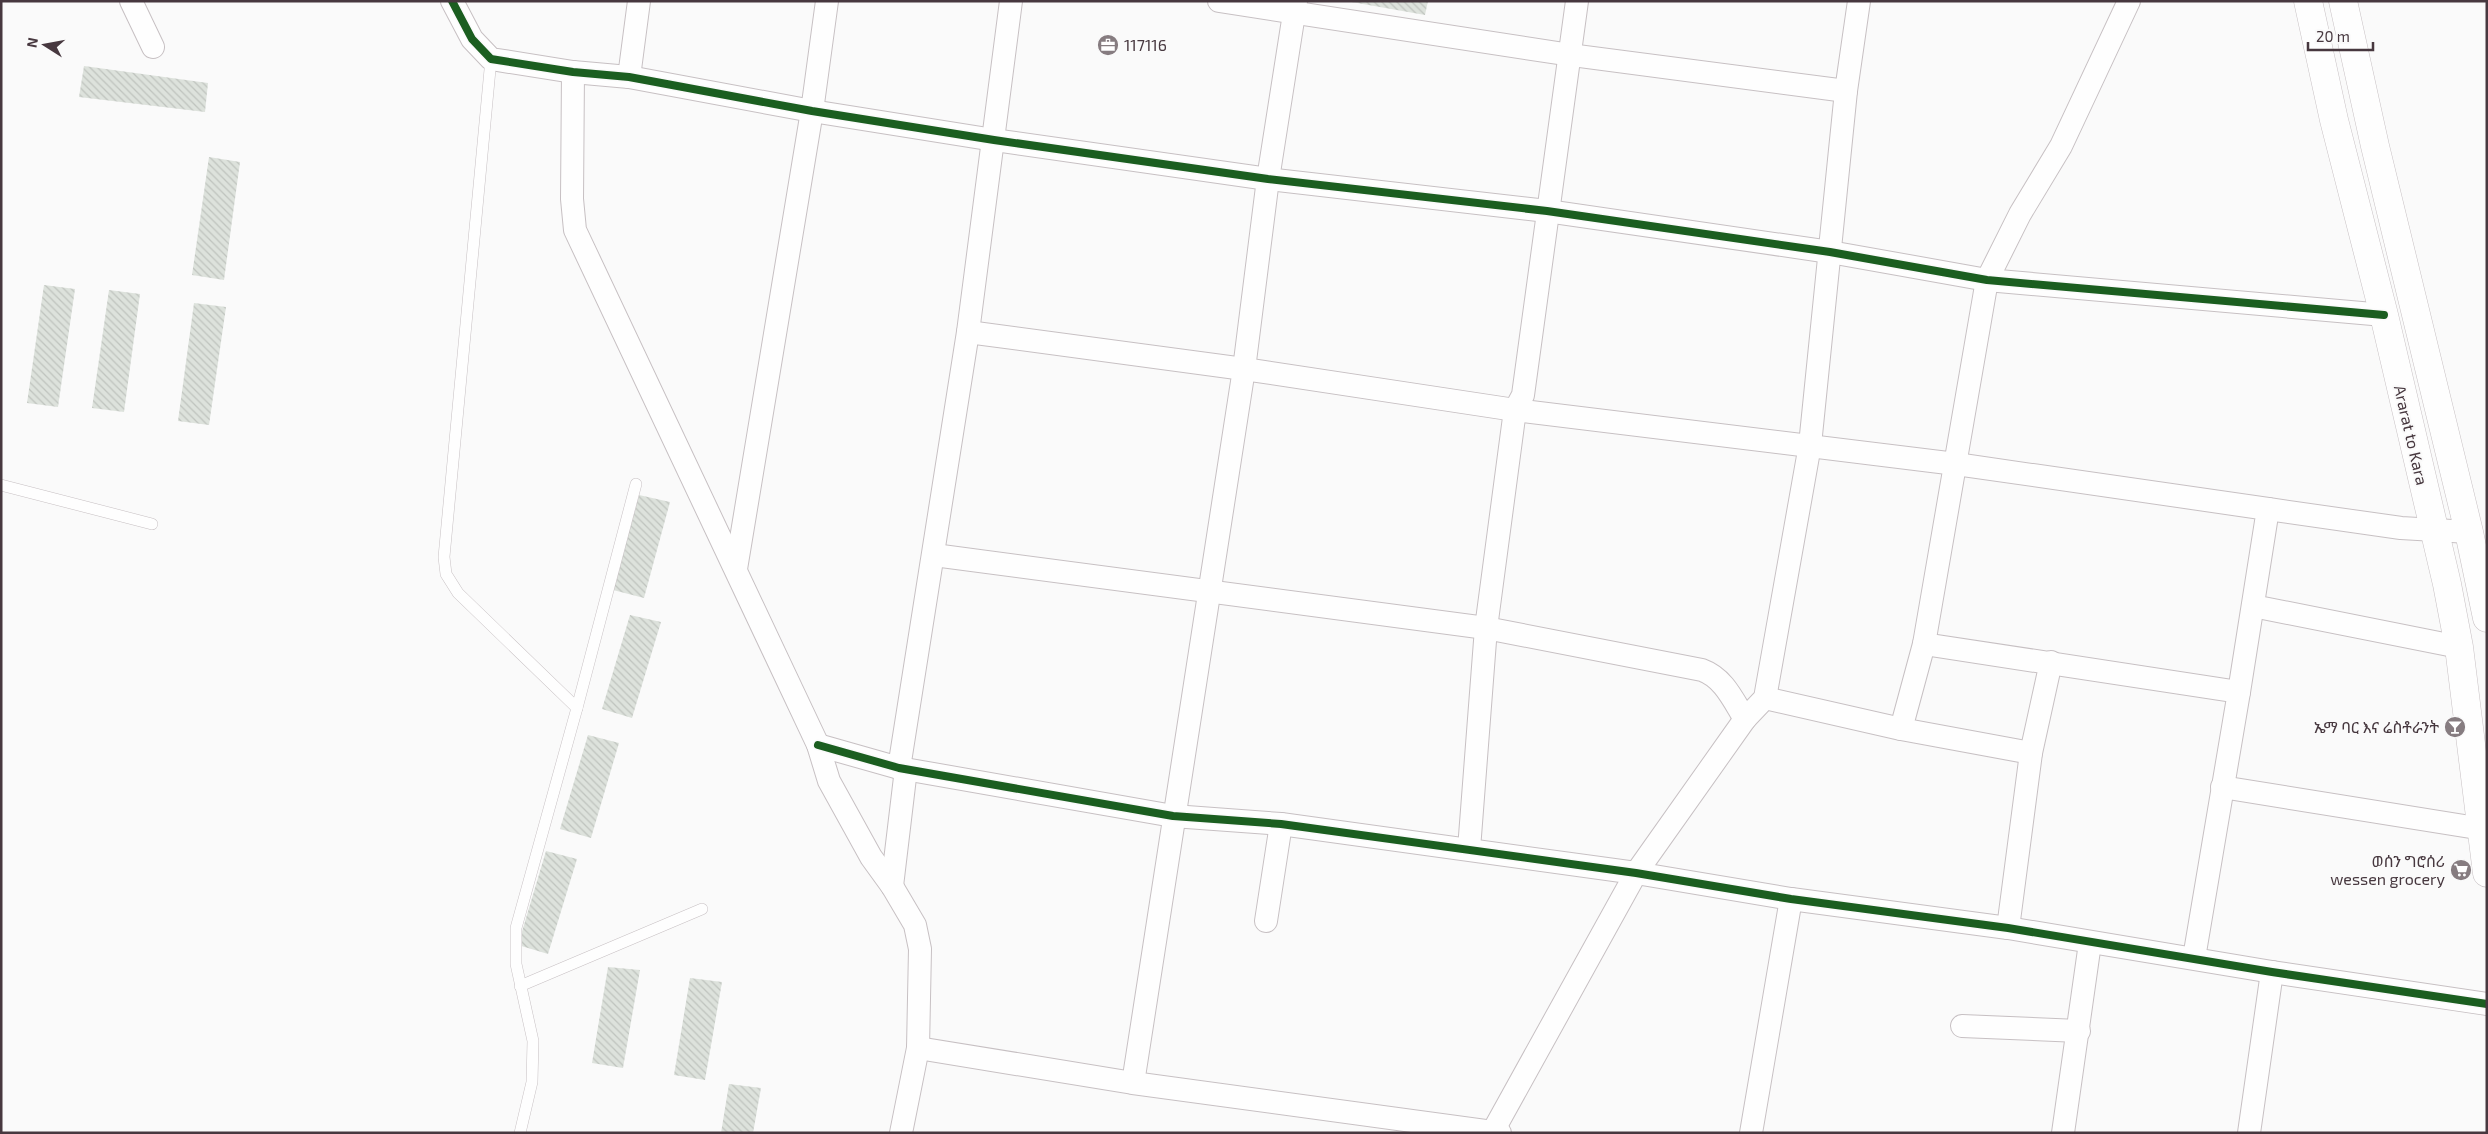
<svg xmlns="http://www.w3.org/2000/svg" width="2488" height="1134" font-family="'Exo 2','Noto Sans Ethiopic',sans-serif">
<defs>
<pattern id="building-back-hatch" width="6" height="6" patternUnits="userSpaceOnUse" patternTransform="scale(1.25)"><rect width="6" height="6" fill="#dde2dc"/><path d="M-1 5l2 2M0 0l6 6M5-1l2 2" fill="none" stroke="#bfc3be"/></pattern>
</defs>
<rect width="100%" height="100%" fill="#fafafa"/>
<!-- building -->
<g fill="url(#building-back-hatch)">
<polygon points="1346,1 1428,1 1425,15"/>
<polygon points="84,66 208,83 205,112 79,97"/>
<polygon points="209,157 240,162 224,280 192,275"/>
<polygon points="44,285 75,289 58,407 27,403"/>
<polygon points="109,290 140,294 124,412 92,408"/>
<polygon points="194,303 226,307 209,425 178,421"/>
<polygon points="639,495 670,502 644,598 613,590"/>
<polygon points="630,615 661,622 632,718 602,709"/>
<polygon points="588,735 619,743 591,838 560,829"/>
<polygon points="546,851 577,859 548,954 518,945"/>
<polygon points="608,967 640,970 623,1068 592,1063"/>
<polygon points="690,978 722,982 705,1080 674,1075"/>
<polygon points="729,1084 761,1088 753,1133 721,1133"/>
</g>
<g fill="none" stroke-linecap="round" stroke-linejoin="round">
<!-- service casing -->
<g stroke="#c7c0c3" stroke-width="12">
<g id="service">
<polyline points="491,59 444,557 446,574 458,593 577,708 516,928 516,964 533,1041 532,1082 520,1133"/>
<polyline points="1,485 152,524"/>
<polyline points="577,708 636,484"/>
<polyline points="520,986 702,909"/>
</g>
</g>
<!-- minor casing -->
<g stroke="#c7c0c3" stroke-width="24">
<g id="minor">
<polyline points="131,1 153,47"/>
<polyline points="452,1 472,39 491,59 573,72 629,77 812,111 994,140 1268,179 1547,211 1830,252 1987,280 2384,315"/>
<polyline points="1219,1 1571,55 1846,91"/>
<polyline points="573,72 572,199 575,230 818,745 829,781 871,857 892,886 915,925 920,949 918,1048 901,1133"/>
<polyline points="629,77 639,1"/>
<polyline points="968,332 1244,369 1515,410 1956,464 2268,509 2239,692 2194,958"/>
<polyline points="2268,509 2401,528 2469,532"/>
<path d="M934 555 1486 628 1702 670C1724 678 1733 700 1745 719"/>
<polyline points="736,569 812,111 827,1"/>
<polyline points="2253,606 2459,647"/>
<polyline points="1924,644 2239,692"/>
<polyline points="1765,698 1901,729 1924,644 1987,280 2020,214 2061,146 2129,1"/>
<polyline points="1901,729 2031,753"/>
<polyline points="818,745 899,768 1173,816 1281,824 1636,873 1791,899 2008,928 2272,972 2487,1004"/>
<polyline points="899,768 968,332 1011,1"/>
<polyline points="2222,787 2483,829"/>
<polyline points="1469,849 1486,628 1515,410 1523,395 1577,1"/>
<polyline points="892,886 906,769"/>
<polyline points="1266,921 1281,824"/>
<polyline points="2008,928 2031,753 2051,662"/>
<polyline points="1962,1026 2079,1031"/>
<polyline points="918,1048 1133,1083 1500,1133"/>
<polyline points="1133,1083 1244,369 1268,179 1296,1"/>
<polyline points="1492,1133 1636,873 1745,719 1765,698 1810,445 1846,91 1859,1"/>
<polyline points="1751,1133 1791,899"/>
<polyline points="2063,1133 2090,943"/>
<polyline points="2249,1133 2272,972"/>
</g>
</g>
<!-- primary casing -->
<g stroke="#c7c0c3" stroke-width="29">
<g id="primary">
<polyline points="2308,1 2334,120 2384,315 2447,584 2459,647 2487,873"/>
<polyline points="2343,1 2375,146 2469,532 2487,618"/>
</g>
</g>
<!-- service -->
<use href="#service" stroke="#fefefe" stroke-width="11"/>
<!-- minor -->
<use href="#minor" stroke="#fefefe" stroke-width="22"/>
<!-- primary -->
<use href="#primary" stroke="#fefefe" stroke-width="28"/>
<!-- cycleway casing -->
<g stroke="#fafafa" stroke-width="11">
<g id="cycleway">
<polyline points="452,1 472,39 491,59 573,72 629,77 812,111 994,140 1268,179 1547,211 1830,252 1987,280 2384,315"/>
<polyline points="818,745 899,768 1173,816 1281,824 1636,873 1791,899 2008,928 2272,972 2487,1004"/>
</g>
</g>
<!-- cycleway -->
<use href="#cycleway" stroke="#1b5e20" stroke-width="8"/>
</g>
<!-- icons -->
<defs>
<g id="office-disc" transform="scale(1.125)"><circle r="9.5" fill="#867c80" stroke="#fafafa"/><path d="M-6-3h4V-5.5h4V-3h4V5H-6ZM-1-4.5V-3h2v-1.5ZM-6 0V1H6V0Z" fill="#fff"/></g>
<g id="bar-disc" transform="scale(1.125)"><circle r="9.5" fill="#867c80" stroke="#fafafa"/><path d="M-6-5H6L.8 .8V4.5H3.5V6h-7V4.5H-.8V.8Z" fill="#fff"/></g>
<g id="supermarket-disc" transform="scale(1.125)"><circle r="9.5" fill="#867c80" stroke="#fafafa"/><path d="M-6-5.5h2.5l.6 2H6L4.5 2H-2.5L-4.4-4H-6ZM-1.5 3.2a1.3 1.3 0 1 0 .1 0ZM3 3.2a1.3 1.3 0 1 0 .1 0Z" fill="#fff"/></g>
</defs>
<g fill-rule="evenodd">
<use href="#office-disc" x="1108" y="45"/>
<use href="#bar-disc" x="2455" y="727"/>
<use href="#supermarket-disc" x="2461" y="870"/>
</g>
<g text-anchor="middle" stroke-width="4" stroke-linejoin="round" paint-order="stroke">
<!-- poi labels -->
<g font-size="16" fill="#47383f" stroke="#fafafa" text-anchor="end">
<text x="1124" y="51" text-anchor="start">117116</text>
<text x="2439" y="733">ኤማ ባር እና ሬስቶራንት</text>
<text x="2445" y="867">ወሰን ግሮሰሪ<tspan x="2445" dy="18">wessen grocery</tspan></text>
</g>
<!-- street labels -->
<g font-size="16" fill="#47383f" stroke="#fafafa">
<text transform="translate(2411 435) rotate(77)" y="6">Ararat to Kara</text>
</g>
</g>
<!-- border -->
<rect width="2488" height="1134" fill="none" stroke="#47383f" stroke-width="5"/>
<!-- north arrow -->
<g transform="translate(45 45) rotate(281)" stroke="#fafafa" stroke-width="4" paint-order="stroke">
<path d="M0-4L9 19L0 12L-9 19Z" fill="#47383f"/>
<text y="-8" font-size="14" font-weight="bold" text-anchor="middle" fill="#47383f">N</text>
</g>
<!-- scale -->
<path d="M2308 42v8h65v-8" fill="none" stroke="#47383f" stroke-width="2.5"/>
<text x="2316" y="42" font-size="15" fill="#47383f" stroke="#fafafa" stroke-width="4" paint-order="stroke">20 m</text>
</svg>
